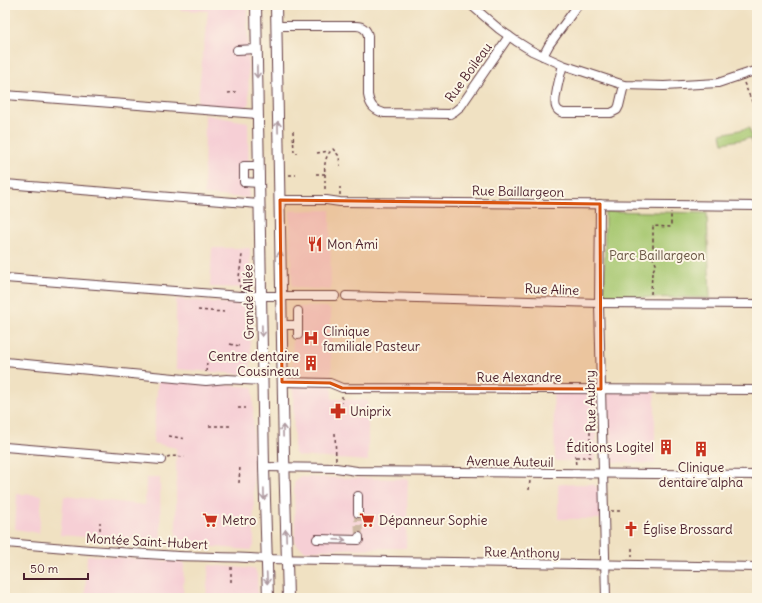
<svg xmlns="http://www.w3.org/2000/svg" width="762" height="603" font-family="Delius,sans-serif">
<rect width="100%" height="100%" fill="#fcf5e5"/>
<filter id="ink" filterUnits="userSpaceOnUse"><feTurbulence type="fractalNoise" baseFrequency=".025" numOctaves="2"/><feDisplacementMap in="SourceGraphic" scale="8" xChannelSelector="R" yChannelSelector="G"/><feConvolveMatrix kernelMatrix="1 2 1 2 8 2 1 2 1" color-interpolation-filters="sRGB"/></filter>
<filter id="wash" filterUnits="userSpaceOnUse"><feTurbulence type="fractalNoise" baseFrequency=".012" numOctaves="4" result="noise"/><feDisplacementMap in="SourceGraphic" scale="16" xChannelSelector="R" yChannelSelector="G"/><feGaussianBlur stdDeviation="0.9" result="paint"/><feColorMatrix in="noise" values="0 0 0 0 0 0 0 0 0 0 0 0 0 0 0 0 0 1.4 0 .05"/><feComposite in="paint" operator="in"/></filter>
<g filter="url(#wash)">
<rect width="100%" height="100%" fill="#f0e1c2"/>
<!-- built -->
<g fill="#f6cfd5">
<polygon points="180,5 247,5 249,105 247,106 242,108 197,105 208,11 180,10"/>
<polygon points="205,115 248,122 249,198 204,195"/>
<polygon points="330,210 331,290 300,288 292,286 290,211"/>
<polygon points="212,248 250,248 251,288 210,287"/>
<polygon points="176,299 250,305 251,375 176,369"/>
<polygon points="292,307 326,307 331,310 332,399 368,400 368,461 298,456 294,452"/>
<polygon points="158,379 253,387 254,546 251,550 176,544 176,448 153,443"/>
<polygon points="553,390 598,392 595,461 555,461"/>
<polygon points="655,391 655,464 613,462 607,396 612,392"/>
<polygon points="300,477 408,479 406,548 342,549 305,551 295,543 294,483"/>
<polygon points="146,478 160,478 161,543 60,535 64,496 145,505"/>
<polygon points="558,484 593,484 597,487 599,491 601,519 558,519"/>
<polygon points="17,494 42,495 39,533 15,529"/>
<polygon points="87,555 184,562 183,598 85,598"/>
<polygon points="209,565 255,569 257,575 258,598 206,598"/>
</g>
<!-- green -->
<g fill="#a7c871" stroke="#78744e">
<polygon points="749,128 752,137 757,137 757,144 753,144 751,138 723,143 721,134"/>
<polygon points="605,211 707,213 710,298 604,297"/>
</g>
</g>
<g filter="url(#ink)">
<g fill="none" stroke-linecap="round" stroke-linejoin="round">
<!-- minor-tunnel -->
<polyline stroke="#cfbaa4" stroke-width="8" stroke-dasharray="8 4" stroke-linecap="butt" points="358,513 359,537"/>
<!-- minor casing -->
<g stroke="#633c42" stroke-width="10">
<g id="minor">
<polyline points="471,5 499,29 516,41 532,51 563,65 624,85 664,86 718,83 757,70"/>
<path d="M276 26H356C362 26 367 29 368 36V95C370 106 374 110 384 113L450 114 455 111 461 106 509 36"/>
<polyline points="237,50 256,49"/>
<polyline points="543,56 549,45 578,5"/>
<path d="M563 65C561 72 553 101 556 107 557 111 560 112 563 113H611L617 110 619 106 624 85"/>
<polyline points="5,95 258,114"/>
<polyline points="258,166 244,166 244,182 259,183"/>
<polyline points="5,184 259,204"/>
<polyline points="280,200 326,200 340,202 671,205 757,206"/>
<polyline points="600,204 599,303 606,598"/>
<polyline points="5,278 240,296 335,296"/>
<polyline points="346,296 599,303 757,304"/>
<polyline points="281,325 298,325"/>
<polyline points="298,335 298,311"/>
<polyline points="5,362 206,381 227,379 262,381"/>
<polyline points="282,382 330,383 342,388 757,390"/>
<polyline points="5,447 161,460"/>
<polyline points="264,467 336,468 357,471 757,475"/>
<polyline points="358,496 358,513"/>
<polyline points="317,539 359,540 359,537"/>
<path d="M5 543C63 548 120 553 178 556 208 557 237 557 266 559L757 567"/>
</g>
</g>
<!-- major casing -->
<g stroke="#633c42" stroke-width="12">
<g id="major">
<polyline points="256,5 264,467 268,598"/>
<polyline points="276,5 284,455 288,598"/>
</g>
</g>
<!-- path -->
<g stroke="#633c42" stroke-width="1.5" stroke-dasharray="3 3" stroke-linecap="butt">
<polyline points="744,83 757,113"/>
<polyline points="228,93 236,92"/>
<polyline points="293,131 294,153 297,153"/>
<polyline points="317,153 329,151"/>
<path d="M316 174H325C324 165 325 155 333 149L339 156 340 166"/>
<polyline points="325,174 325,192"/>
<polyline points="289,175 296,175"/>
<polyline points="340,195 340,187"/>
<polyline points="240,288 239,277 242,255"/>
<polyline points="651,294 652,273 656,264 653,258 653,226 671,227 671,212"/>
<polyline points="198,310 224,312"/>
<polyline points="230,344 239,346"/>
<polyline points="290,359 300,359"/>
<polyline points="206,372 207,362"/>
<polyline points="342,396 342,403"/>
<polyline points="238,408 245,408"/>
<polyline points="209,426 230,426"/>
<polyline points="335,433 336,460"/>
<polyline points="169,436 186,439"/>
<polyline points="575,455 576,466"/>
<polyline points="167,457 171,456 185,457"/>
<polyline points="576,457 590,457 590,407"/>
<polyline points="239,483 240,466"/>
<polyline points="529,490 530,480"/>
<polyline points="611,511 622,511"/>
<polyline points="100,530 100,522"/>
<polyline points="632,548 632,558"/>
<polyline points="231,582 231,566"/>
</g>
<!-- minor -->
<use href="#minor" stroke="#fff" stroke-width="8"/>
<!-- major -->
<use href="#major" stroke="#fff" stroke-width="10"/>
</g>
<!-- one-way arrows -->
<defs><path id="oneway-shaft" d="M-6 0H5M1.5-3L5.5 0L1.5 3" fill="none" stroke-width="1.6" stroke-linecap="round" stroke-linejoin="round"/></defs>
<g stroke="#ae9aa0">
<use href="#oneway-shaft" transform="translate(257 72) rotate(89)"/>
<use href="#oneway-shaft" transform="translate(278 127) rotate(-91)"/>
<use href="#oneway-shaft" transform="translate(280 257) rotate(-91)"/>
<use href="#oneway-shaft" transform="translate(262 331) rotate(89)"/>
<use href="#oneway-shaft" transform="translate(283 431) rotate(-91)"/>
<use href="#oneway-shaft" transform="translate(264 494) rotate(89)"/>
<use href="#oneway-shaft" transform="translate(286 535) rotate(-92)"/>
<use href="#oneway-shaft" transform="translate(340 540) rotate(2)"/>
<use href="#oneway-shaft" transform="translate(267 578) rotate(87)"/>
</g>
</g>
<!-- marked area -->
<path fill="#d8530f" fill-opacity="0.2" stroke="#d8530f" stroke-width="3" stroke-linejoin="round" d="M280 200 600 204 601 389 342 388 330 383 282 382Z"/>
<!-- icons -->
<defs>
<g id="restaurant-bare" transform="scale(1.2)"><path d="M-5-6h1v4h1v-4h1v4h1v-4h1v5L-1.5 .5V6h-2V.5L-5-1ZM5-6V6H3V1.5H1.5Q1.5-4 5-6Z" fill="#c8321e" stroke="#fcf5e5" stroke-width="2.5" paint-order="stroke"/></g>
<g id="hospital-bare" transform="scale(1.2)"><path d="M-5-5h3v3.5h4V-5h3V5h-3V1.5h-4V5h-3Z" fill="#c8321e" stroke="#fcf5e5" stroke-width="2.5" paint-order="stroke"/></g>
<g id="building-bare" transform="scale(1.2)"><path d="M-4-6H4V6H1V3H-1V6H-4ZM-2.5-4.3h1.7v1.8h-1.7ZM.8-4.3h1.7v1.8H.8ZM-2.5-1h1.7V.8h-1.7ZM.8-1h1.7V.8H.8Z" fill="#c8321e" stroke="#fcf5e5" stroke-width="2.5" paint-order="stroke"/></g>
<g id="pharmacy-bare" transform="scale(1.2)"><path d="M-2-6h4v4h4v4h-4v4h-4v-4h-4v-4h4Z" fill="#c8321e" stroke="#fcf5e5" stroke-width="2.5" paint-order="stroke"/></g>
<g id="supermarket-bare" transform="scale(1.2)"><path d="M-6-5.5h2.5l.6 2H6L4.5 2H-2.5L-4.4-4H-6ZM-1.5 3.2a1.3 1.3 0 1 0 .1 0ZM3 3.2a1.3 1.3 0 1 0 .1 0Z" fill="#c8321e" stroke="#fcf5e5" stroke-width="2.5" paint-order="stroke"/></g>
<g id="church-bare" transform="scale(1.2)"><path d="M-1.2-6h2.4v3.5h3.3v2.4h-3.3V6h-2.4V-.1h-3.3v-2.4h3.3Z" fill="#c8321e" stroke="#fcf5e5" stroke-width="2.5" paint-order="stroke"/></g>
</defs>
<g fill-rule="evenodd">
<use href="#restaurant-bare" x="315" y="244"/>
<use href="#hospital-bare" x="311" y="338"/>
<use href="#building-bare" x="311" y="363"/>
<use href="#pharmacy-bare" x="338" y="411"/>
<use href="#building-bare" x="666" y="447"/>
<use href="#building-bare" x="701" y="449"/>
<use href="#supermarket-bare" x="210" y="520"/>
<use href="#supermarket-bare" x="367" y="520"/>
<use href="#church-bare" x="631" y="529"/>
</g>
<g text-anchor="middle" stroke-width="4" stroke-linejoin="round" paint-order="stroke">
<!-- street labels -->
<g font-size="13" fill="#4a1f2b" stroke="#fcf5e5">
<text transform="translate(468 72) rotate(-54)" y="5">Rue Boileau</text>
<text transform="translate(518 191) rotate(1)" y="5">Rue Baillargeon</text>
<text transform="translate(552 289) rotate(2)" y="5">Rue Aline</text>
<text transform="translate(248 302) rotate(-91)" y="5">Grande Allée</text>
<text x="519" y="382">Rue Alexandre</text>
<text transform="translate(590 401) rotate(-91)" y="5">Rue Aubry</text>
<text transform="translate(510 461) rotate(1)" y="5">Avenue Auteuil</text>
<text transform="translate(147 541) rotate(3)" y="5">Montée Saint-Hubert</text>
<text transform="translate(522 552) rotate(1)" y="5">Rue Anthony</text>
</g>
<!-- poi labels -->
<g font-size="13" fill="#4a1f2b" stroke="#fcf5e5" text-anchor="start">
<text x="327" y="249">Mon Ami</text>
<text x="323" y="336">Clinique<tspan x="323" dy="15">familiale Pasteur</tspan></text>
<text x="299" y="361" text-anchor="end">Centre dentaire<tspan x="299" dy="15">Cousineau</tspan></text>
<text x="350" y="416">Uniprix</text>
<text x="654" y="452" text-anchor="end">Éditions Logitel</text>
<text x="701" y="472" text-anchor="middle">Clinique<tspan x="701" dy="15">dentaire alpha</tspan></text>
<text x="222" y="525">Metro</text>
<text x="379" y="525">Dépanneur Sophie</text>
<text x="643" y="534">Église Brossard</text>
</g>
<!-- park labels -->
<g font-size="13" fill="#665240" stroke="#fcf5e5">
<text x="657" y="260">Parc Baillargeon</text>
</g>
</g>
<!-- margin -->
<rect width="762" height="603" fill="none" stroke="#fcf5e5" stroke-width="20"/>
<!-- scale -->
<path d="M24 573v6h64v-6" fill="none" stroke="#4a1f2b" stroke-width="2"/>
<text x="30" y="573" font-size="12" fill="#4a1f2b" stroke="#fcf5e5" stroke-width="3" paint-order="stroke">50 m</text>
</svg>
